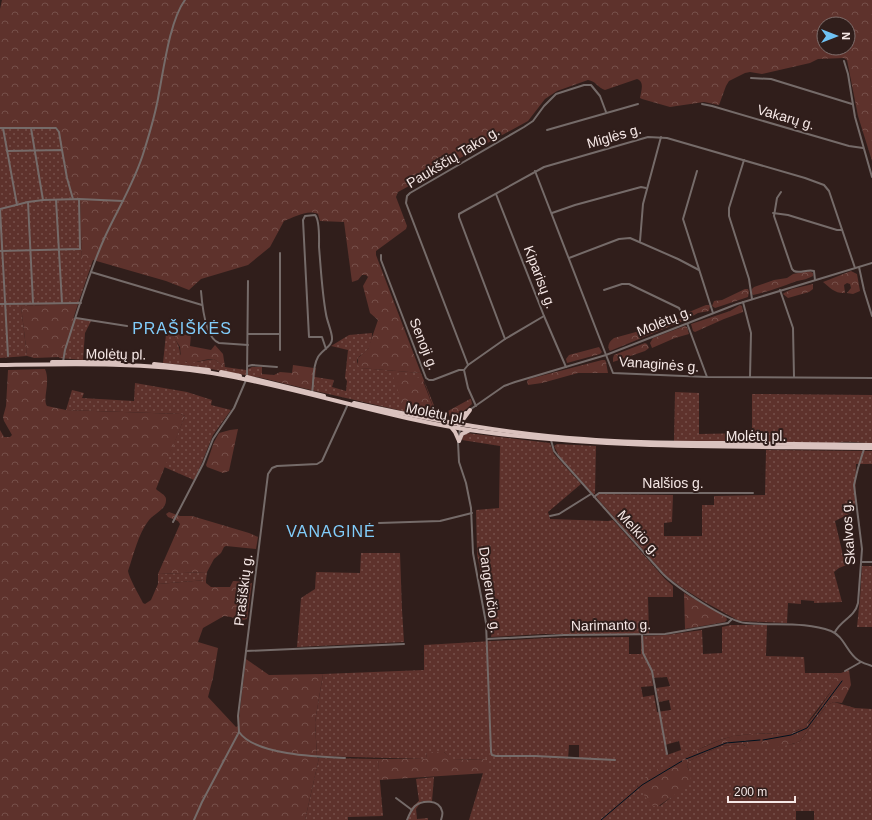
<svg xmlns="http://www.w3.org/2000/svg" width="872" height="820" font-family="Helvetica,sans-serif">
<defs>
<pattern id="grass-dots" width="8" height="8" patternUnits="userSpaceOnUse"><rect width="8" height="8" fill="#5e322c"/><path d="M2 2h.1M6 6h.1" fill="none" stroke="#76504a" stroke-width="1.8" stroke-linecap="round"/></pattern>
<pattern id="forest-crowns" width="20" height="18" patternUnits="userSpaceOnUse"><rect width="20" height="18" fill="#5e322c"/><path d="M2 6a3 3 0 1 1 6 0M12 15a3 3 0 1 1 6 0" fill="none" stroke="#76504a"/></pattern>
</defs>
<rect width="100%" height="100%" fill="#301e1b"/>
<!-- grass -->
<g fill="url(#grass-dots)" fill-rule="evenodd">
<polygon points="56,127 59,131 80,199 82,259 93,260 78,304 21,306 27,356 0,358 0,128"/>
<polygon points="73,318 91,321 85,333 83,360 59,358"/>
<path d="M372 333C372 338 371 344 368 349 363 356 351 357 361 368L421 373 439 418 411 413 311 390 314 368H316L315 377 334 380 332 387 346 391 347 381 345 378 348 350 331 346 349 335ZM424 381 435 412 433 415 407 411 405 409Z"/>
<path d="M166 334H174C175 342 180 344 180 354L186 362H196L214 359 225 367 246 370 252 367H262V378L193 366 163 363Z"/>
<polygon points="135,383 187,392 212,400 211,405 231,410 213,435 201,465 194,480 164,467 185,416 181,414 66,410 72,390 84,393 82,398 134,401"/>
<path d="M675 392 699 393V434L752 433V394L872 395V443C860 443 848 440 836 443L674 441Z"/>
<polygon points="467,433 550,443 554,454 581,484 548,512 550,519 608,521 613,520 665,579 673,586 673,597 648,597 649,634 543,634 491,637 492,630 477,554 476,510 499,508 500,446 462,440 463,436"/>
<polygon points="557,444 596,446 595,494 673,495 672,522 664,523 664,536 702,536 702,505 714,505 714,496 765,495 766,450 872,451 872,464 856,464 855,511 835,521 843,555 849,564 839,568 834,572 842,602 814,603 814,601 801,600 801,604 788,603 787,623 739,621 703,601 681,587 666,576 598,499 595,494 593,494 559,456 554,446"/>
<polygon points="361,553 400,553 402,610 404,642 297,647 301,598 315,589 316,572 360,573"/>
<polygon points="862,566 872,566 872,627 857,627 860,598"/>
<polygon points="207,572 206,580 158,584 158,574"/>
<path d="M731 625H767L766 656 804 657 805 673H833L835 677 832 690 804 727 791 733C768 734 742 732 720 740 704 746 688 755 673 763 659 770 648 774 637 786L660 806 670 798 689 770 687 766 689 761 721 746 742 744 748 748 793 744 800 741 827 705 834 702 855 708 872 709V820H814V811H796V820H469L483 773H487V759L452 760 444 752H427L426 758 424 759 317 756 315 722 323 674 424 670V645L546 638 629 637V654H641V636L666 635 702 630 703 654 722 653V627ZM667 677 670 686 656 688 659 702 669 700 671 710 657 712 654 695 643 697 641 687 653 686 652 678ZM679 741 681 750 667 755 665 745ZM569 745H579V759H568Z"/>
<polygon points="319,758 378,759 383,816 348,817 348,820 305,820"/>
<polygon points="434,777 432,801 422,801 416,809 417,819 428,818 428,820 407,820 411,808 419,801 416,779"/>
</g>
<!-- forest -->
<g fill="url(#forest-crowns)" fill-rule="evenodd">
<path d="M2 0H872V161L858 116 847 60 844 58 818 59 810 63 762 74 750 72 745 73 729 81 726 86 719 105 704 102 670 107 642 99 640 98C641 91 645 82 637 79L605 90C598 88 596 81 588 80L557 91 545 99 528 121 398 192 396 197 407 226 406 229 376 251V255L421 373 360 368 358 365V358L368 349 378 320 370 313 363 286 368 277 366 275H362L358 280 352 282 344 222 320 221 318 214C308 209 294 217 284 221L270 247 248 265 201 279 189 290 166 281 93 260H82L80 199C66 190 65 145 58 129L56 127 0 128V9ZM824 24H848V48H824Z"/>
<path d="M809 271 813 273V276C806 280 800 280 794 282 781 287 767 292 753 295L752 294V289L754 287 774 280 787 278 793 274Z"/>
<path d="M851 271 857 274 860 291 853 294 847 293 851 288 850 284 847 283 844 285 845 293C836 294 830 288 823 282Z"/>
<polygon points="813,284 813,289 809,292 788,298 783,294 784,293 792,289"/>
<polygon points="745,289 748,289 749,292 748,297 715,308 712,306 714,301 722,300"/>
<polygon points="78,304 61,357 34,358 27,356 21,306"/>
<polygon points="706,305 709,305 710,306 709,311 698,313 689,318 687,318 686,315 689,312"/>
<polygon points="740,305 742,306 743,312 724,319 695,332 693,331 691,324 730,311"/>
<path d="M680 319 683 321 610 351C606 346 610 341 614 338L654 327 661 323Z"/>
<polygon points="685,326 687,327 689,334 675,338 652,348 650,343 653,338"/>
<path d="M174 334 191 335 190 346 211 350 215 345 223 354 225 367 214 359C203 358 191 367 181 359L180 347 175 339Z"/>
<polygon points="645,343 647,344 649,348 645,351 613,362 613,358 614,355"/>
<polygon points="599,347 602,352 600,354 567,363 566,359 569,355"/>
<polygon points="602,360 605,360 606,362 608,373 578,373 542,383 528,385 527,381 529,379"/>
<polygon points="293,365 314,368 311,390 262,378 262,374 274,375 280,372 292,373"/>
<path d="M45 369C51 383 42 399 47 406L66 410 181 414 185 416 156 489C159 492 166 495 166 499 167 509 155 513 149 520 138 534 134 554 128 571 129 578 139 595 143 603L145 604 151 600 158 584 206 580V583L211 587H230L233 581H235L252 583 247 619 240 621 231 617 224 616 203 628 198 642 218 648 213 678 208 697 236 727 238 726 246 659 269 675 323 674 315 722 317 758H319L305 820H0V430L4 437H10L12 435 4 421 3 417 6 406 8 370Z"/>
<polygon points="396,374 421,378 423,381 435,412 434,414 407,411 404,409 393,376"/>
<path d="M470 399H471L472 404C466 409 458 417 450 417L448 411Z"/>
<polygon points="238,429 229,471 223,473 207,467 206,465 214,442 219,433 230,430"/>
<polygon points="169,512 180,516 192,516 249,533 258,537 256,549 226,546 224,547 221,553 214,559 207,572 158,574 180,524 178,521 168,517 166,514"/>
<polygon points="684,593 726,617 727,620 725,622 685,629"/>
<path d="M849 670 851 685 842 703 834 702 827 705 800 741 796 743C784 746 762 751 750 749 747 748 745 745 742 744L721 746 689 761 687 766 691 775 690 784 657 807 651 805 637 785 650 773 688 754 720 740 733 736 751 734 791 733C810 728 821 705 832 690L831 683C833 679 836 679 833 673H841Z"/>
<polygon points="427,752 444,752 453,760 487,759 487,773 379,780 378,759 424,759 426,758"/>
</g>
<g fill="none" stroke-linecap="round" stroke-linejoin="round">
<!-- stream -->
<g stroke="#00111e" stroke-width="1">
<polyline points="763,740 791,735 807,728 842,681"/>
<polyline points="686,759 726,743 760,740"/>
<polyline points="601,820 642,785 682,761"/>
</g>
<!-- minor -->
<g stroke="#756b69" stroke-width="2">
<polyline points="844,61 848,74 855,117 872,177"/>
<polyline points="751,78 771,79 852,104"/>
<polyline points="702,104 712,106 849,146 863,148"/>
<polyline points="0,128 56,128 59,132 62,150"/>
<polyline points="3,128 17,205"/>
<polyline points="31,128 43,200"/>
<polyline points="547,130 638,104"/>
<polyline points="7,151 62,150 67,178 73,199"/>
<polyline points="744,160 729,208 729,216 749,279 752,299"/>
<polyline points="535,171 613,373 707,377 872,378"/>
<polyline points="697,171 683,219 713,313"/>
<path d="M781 192 777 198 774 216 792 269 794 271C800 274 807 269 814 271L815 280"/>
<polyline points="496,194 544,316 566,367"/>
<polyline points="56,200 62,303"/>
<polyline points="28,202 33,303"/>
<polyline points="552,213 575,205 641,187 646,188"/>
<polyline points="773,213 788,215 837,230 842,230"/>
<polyline points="640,241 643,204 661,137"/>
<polyline points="0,251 80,249 79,199"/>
<polyline points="381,255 381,260 426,378 429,380 433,380 459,370 464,370"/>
<polyline points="569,258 619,239 630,238 678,259 699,270"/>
<polyline points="859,267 864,290 872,316"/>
<polyline points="91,272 202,305"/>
<polyline points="604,290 622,284 629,284 679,308 687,323 707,377"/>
<polyline points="780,290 793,328 794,377"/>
<path d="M201 291C202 304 205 338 219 343L248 345"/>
<polyline points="743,302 751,333 750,377"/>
<polyline points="0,304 81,303"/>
<polyline points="76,318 127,326"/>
<polyline points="248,334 280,334"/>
<polyline points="505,339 459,217 459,214 544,167 648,137 667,138 805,178 824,185 829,191 855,268"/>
<polyline points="280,350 280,253"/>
<polyline points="8,356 0,209 28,202 43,200 79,199 123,201"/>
<path d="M63 362 65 350C77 313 88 275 104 239 117 210 135 182 144 151 150 132 156 112 159 93 164 67 170 20 185 0"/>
<polyline points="468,365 406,203 407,196 410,193 524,127 533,121 544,106 556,94 584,85 591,85 600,96 606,112"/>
<polyline points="248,366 252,365 277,367"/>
<polyline points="464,370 468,365 505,339 544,316"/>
<polyline points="464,370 468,388 476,406"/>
<polyline points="247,377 248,281"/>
<path d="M312 393C314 382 312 367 318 357 322 350 333 346 332 338 332 332 327 321 326 314 322 292 321 270 319 247 319 239 320 220 315 215L305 216 303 220 309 337H322L326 349"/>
<polyline points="471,409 504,386 515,382 606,355 737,304 872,263"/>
<polyline points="459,437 460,429"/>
<path d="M551 440 554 451 558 456 663 574C676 587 728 622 746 623 774 626 805 621 831 631 844 636 847 653 858 660 862 663 867 664 872 666"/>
<polyline points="458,442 459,462 466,483 471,508 473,553 486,623 491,752 492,755 496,756 535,756 615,760"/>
<polyline points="594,497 599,493 753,493"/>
<polyline points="550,516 559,514 591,494"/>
<polyline points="173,522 203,464 213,439 234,408 246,380"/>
<polyline points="379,523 440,521 472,513"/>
<polyline points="862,562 872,562"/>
<path d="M835 632C841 620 855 617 858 603L862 549 854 485 858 468 864 449"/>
<polyline points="642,635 643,653 652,671 667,754"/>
<polyline points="487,639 564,635 665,634 728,623 732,619"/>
<polyline points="246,651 404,644"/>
<polyline points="845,671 861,662"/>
<path d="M239 732C255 755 319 757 345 758"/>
<polyline points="396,798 412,810"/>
<polyline points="194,820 202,802 239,732 238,716 268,474 272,468 277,466 317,464 322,461 348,404"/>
<path d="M407 820C409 815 411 810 415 806 422 800 439 799 442 811 443 813 442 817 441 820"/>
</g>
<!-- trunk -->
<g stroke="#dac2be" stroke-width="4">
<polyline points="52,362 119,362"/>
<polyline points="154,364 209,370"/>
<path d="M0 365C71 364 142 362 212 373 303 388 391 420 484 432 613 449 742 446 872 448"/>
<polyline points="221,372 240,376"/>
<polyline points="247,377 324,396"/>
<path d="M354 403C430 420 506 434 584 439 629 443 675 443 720 443 771 444 821 444 872 445"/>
<polyline points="452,422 466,413"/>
<polyline points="459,425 470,410"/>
<polyline points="451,427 455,432 459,441"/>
<polyline points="459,441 462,434 470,430"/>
</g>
</g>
<g text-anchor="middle" stroke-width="4" stroke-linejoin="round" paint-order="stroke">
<!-- street labels -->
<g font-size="14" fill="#f5e7e5" stroke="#301e1b">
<text transform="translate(786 117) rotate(16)" y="5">Vakarų g.</text>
<text transform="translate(614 136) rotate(-16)" y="5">Miglės g.</text>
<text transform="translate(453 157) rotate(-31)" y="5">Paukščių Tako g.</text>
<text transform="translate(540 277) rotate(69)" y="5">Kiparisų g.</text>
<text transform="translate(664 321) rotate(-22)" y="5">Molėtų g.</text>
<text transform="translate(424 344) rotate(68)" y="5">Senoji g.</text>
<text transform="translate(116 354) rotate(1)" y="5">Molėtų pl.</text>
<text transform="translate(659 364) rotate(4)" y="5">Vanaginės g.</text>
<text transform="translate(436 413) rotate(11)" y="5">Molėtų pl.</text>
<text x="756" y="441">Molėtų pl.</text>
<text x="673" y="488">Nalšios g.</text>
<text transform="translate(639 533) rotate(48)" y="5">Melkio g.</text>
<text transform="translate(848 533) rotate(-94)" y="5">Skalvos g.</text>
<text transform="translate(243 590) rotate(-83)" y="5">Prašiškių g.</text>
<text transform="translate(490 590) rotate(82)" y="5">Dangeručio g.</text>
<text transform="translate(611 625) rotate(-1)" y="5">Narimanto g.</text>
</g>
<!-- quarter labels -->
<g font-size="16" letter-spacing="1" fill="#81cdfb" stroke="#301e1b">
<text x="182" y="334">PRAŠIŠKĖS</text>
<text x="331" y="537">VANAGINĖ</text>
</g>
</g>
<!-- north arrow -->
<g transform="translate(836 36) rotate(90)"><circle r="19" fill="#301e1b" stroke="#7f6e6c"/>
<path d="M0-3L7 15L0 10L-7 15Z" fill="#6fc2f4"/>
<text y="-6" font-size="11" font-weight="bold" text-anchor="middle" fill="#f5e7e5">N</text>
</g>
<!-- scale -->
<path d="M728 796v6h67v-6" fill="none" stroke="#f5e7e5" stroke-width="2"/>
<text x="734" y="796" font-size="12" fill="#f5e7e5" stroke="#301e1b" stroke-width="3" paint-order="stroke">200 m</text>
</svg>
